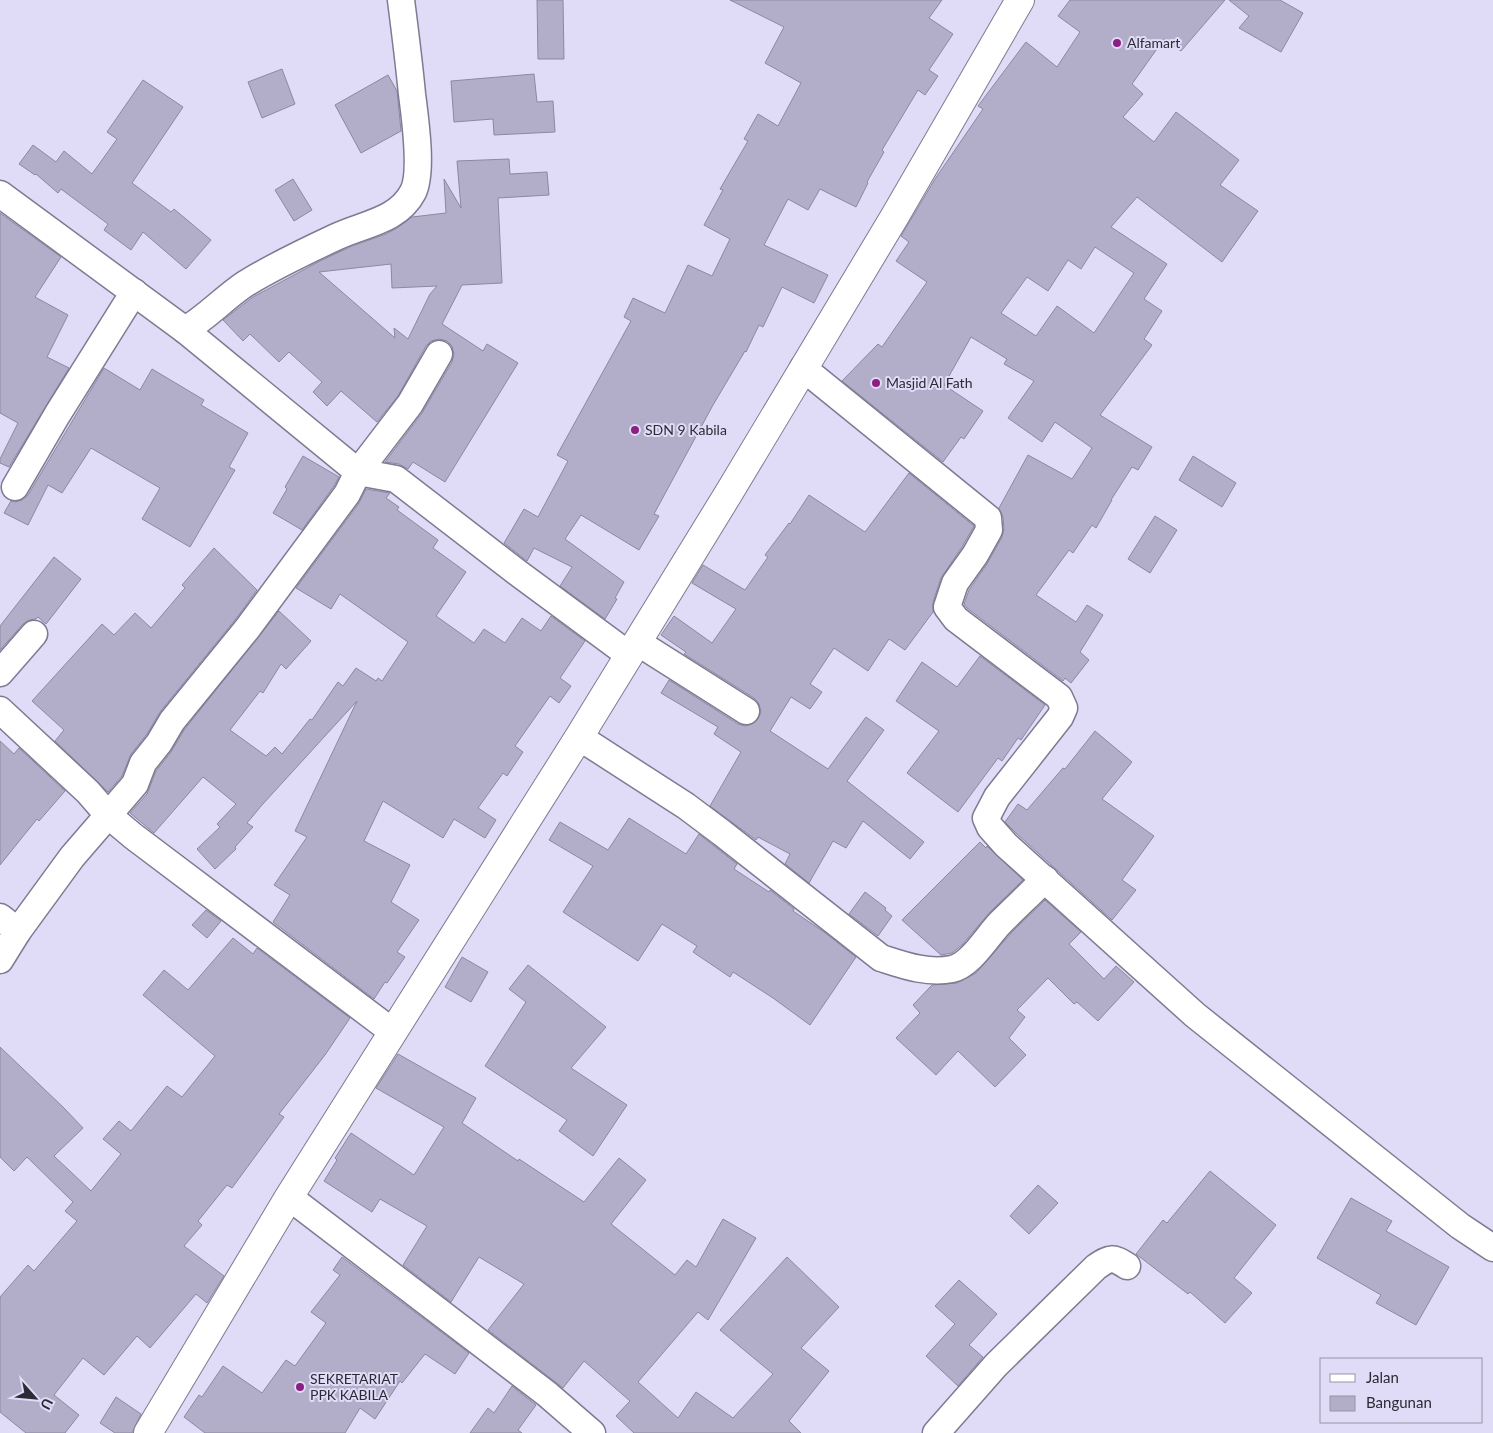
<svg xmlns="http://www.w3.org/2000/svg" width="1493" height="1433" font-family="Lato,sans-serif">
<rect width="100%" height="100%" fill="#e0dbf6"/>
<!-- building -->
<g fill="#b2adc9" stroke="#8d88a1" fill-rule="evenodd">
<polygon points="537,0 563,0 564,59 538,59"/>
<polygon points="730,0 942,0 929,18 953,34 929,70 938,76 925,95 918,90 882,150 884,152 867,182 868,183 856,207 820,189 808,210 788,199 764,245 828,275 814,303 782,287 763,327 759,325 746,352 745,351 713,405 654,514 659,516 639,550 581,515 565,539 624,582 615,598 617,599 605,619 560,586 572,567 534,548 527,561 504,543 524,509 538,517 568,461 557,455 631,321 624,317 633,298 665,313 688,265 712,276 730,239 704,225 723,190 720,189 748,141 744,139 758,114 778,126 801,83 765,63 784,27"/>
<path d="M1070 0H1225L1181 51 1164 39 1132 84 1143 94 1123 117 1154 142 1176 112 1239 160 1220 185 1258 211 1222 262 1137 197 1111 227 1167 264 1144 299 1162 311 1144 339 1152 345 1100 415 1152 447 1138 470 1132 467 1111 500H1112L1096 528 1092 525 1073 553 1069 550 1036 595 1076 622 1087 605 1103 615 1080 652 1089 660 1071 683 1065 678 1063 681 967 608 964 604 969 590 987 564 1002 537 1004 529 1003 517 999 508 1028 455 1072 479 1092 448 1055 422 1042 442 1008 418 1034 381 1004 364 1007 359 971 337 944 385 983 411 964 439 961 437 943 462 842 381 878 344 882 347 927 282 896 261 909 242 901 236 935 179 983 109 978 106 1026 42 1057 67 1080 32 1058 16ZM1095 247 1134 273 1094 333 1057 306 1036 336 1001 313 1027 277 1048 291 1068 260 1081 269Z"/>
<polygon points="1229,0 1280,0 1303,13 1281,52 1239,28 1249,16"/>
<polygon points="282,69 295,104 262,118 248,82"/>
<polygon points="534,74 537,102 553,101 555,132 494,135 493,119 454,122 451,81"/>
<polygon points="388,75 397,91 401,131 361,153 335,105"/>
<polygon points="143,80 183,107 132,183 171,212 174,209 211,240 186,269 143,232 131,250 104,230 108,224 61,189 58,193 36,174 35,175 19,164 33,145 56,162 64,151 92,174 117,139 107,132"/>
<path d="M509 159 510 174 547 172 549 195 498 198 502 283 462 285 442 324 483 351 487 344 518 363 445 482 413 462 408 469 399 464 385 462 422 413 452 362 454 354 452 346 447 341 439 339 431 341 426 346 398 396 377 422 341 391 327 406 313 392 322 382 289 352 279 362 250 334 243 341 223 320 253 297 320 261 352 246 386 234 397 228 412 217 446 213 444 179 461 208 457 161ZM391 264 392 288 437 286 430 294 408 339 394 328 395 338 319 272Z"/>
<polygon points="293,179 312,210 294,221 275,190"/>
<polygon points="0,213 61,257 35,297 68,315 47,357 69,368 9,467 0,463 0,459 18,423 0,413"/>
<polygon points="104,368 140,390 152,369 204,400 201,405 248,433 229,467 235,470 190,547 142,519 160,488 91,448 62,493 48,485 28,525 4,513 11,501 15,502 22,500 28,495"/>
<polygon points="303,456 339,477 334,486 302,530 273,513 287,489 285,487"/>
<polygon points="1193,456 1236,483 1222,507 1179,480"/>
<polygon points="909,473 974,526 962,547 941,578 933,602 933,612 905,650 889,639 868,671 834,648 810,684 822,692 810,709 791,697 770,731 828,769 866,717 884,730 847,781 924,842 910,859 863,821 846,848 833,841 809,883 785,864 790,854 758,837 756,840 710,806 741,752 714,734 718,727 661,693 669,680 738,724 745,726 752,724 758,719 761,712 759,704 754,698 684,654 686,652 661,635 674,616 712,643 736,609 692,583 703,565 745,590 768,557 765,555 789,523 790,524 809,495 865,532"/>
<polygon points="366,489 390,493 386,498 399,507 397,510 438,540 433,548 466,572 436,616 474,643 484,629 505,643 522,618 541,631 551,616 585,641 560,678 571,686 559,703 550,696 515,746 523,752 507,776 503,773 478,808 496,820 485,838 454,819 443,838 383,801 364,841 410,865 391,902 419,920 397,952 405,957 387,983 385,982 374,999 273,922 290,895 274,885 307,837 295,831 357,701 262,805 247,823 253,827 235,847 236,849 215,869 197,849 220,827 217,824 236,804 203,777 154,833 130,813 147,794 156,771 171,752 184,730 279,611 311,641 286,669 281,664 263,693 260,691 230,730 266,756 275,747 282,754 310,719 312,720 338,682 343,686 356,668 376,681 378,678 382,681 408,642 340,594 331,609 296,588 359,503"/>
<polygon points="1155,516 1177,530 1150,573 1128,559"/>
<polygon points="214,548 257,590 235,620 160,712 147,734 131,754 122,776 108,792 55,741 64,730 32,701 102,624 114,635 135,613 151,628 185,588 182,585"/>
<polygon points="54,557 81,579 46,624 38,617 36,619 29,620 23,624 0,650 0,626"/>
<polygon points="980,656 1045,705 1021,740 1018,738 1002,761 998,758 958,812 907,773 939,731 896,701 922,662 957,687"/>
<polygon points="1095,731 1132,762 1102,799 1154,836 1122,880 1136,890 1112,920 1017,834 1005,822 1018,804 1027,810 1063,768 1065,769"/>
<polygon points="0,741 14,754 19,748 65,791 39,821 37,819 0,865"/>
<polygon points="629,818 686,854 699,834 737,864 734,869 769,892 770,890 794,909 793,911 824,932 856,957 810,1025 773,998 733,972 730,977 693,952 697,946 662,924 638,961 563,912 593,866 549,840 560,822 608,850"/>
<polygon points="980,842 986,848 987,846 1023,880 990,912 962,945 952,953 941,955 902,920"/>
<polygon points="865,892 886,908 885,910 892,916 878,936 849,914"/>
<polygon points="1045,900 1081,932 1069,944 1104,979 1116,966 1134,982 1098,1021 1077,1002 1074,1004 1048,978 1017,1010 1025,1017 1009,1038 1026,1055 995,1087 958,1051 936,1075 896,1038 920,1013 913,1005 932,985 957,983 976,973 1012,932"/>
<polygon points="206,910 221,921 207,938 192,925"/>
<polygon points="233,938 253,954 257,948 350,1018 325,1055 279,1114 284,1117 232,1188 227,1185 198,1221 202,1225 184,1246 224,1276 207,1303 196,1294 150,1348 137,1336 104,1375 83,1358 54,1395 79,1415 65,1433 26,1433 0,1412 0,1297 28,1265 34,1271 77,1221 65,1211 73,1202 27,1157 14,1171 0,1157 0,1047 63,1107 83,1128 54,1156 91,1191 121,1154 103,1139 119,1121 131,1131 167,1086 182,1097 215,1056 143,995 164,970 188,990"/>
<polygon points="462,957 488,972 471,1002 445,987"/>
<polygon points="528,965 606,1027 571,1068 627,1105 593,1156 559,1131 567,1120 485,1066 526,1002 509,989"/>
<polygon points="398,1054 476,1098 462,1123 518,1161 519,1159 584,1202 619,1158 646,1180 611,1224 675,1275 687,1260 696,1267 723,1219 756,1238 708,1320 698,1312 638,1382 678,1418 696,1392 733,1418 773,1374 720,1330 787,1257 839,1307 801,1348 829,1371 789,1421 801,1433 634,1433 616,1416 630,1401 584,1361 563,1388 488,1330 524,1284 479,1257 451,1302 403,1265 427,1226 380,1199 372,1212 324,1181 337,1160 335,1158 351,1133 414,1175 444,1127 376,1088"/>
<polygon points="1210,1171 1276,1225 1234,1278 1252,1293 1225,1323 1190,1292 1188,1294 1136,1254 1163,1220 1167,1223"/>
<polygon points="1038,1185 1058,1203 1029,1234 1010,1216"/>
<polygon points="1351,1198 1392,1221 1386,1231 1449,1267 1416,1325 1376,1303 1381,1295 1317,1258"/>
<polygon points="342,1257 469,1353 455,1374 425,1354 402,1383 400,1381 375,1419 360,1408 345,1433 205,1433 184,1417 199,1395 202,1397 223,1366 262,1393 286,1360 295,1366 326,1323 311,1312 340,1275 333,1270"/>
<polygon points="959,1280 997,1314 969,1345 983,1357 958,1386 926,1356 955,1324 935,1306"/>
<polygon points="512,1386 536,1405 518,1430 522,1433 470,1433 488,1408 494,1413"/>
<polygon points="116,1397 141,1414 132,1433 115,1433 100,1423"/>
</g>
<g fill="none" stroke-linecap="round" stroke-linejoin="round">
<!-- street casing -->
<g stroke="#7f7a92" stroke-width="29">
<g id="street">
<polyline points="0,194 185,330 358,472 396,479 518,573 629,655"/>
<path d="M185 330C207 317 224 298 245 284 274 266 306 251 336 237 363 224 398 221 413 192 423 172 415 118 412 94 409 63 405 31 401 0"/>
<polyline points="803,368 988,518 989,530 975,555 955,583 947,607 956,619 1059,697 1064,708 1060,717 997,797 986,818 990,827 1006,845 1195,1015 1460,1226 1493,1248"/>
<polyline points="15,487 57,415 134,292"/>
<polyline points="637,642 746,711"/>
<polyline points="0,673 34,634"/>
<polyline points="0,710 88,792 108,815 133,836 393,1032"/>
<path d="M579 737 686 806 722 833 881 958C903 965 927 974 952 969 971 965 987 936 1001 922 1015 908 1030 894 1045 879"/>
<polyline points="0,917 18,931"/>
<polyline points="0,960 18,931 72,857 135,784 143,763 159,743 172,721 247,629 347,494 358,472 410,404 439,354"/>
<polyline points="289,1197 547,1394 592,1433"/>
<path d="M936 1433 996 1365 1096 1267C1110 1257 1113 1257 1127 1266"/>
</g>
</g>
<!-- secondary casing -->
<g stroke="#7f7a92" stroke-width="30">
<polyline id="secondary" points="148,1433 289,1197 579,737 730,491 895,216 1020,0"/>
</g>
<!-- street -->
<use href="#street" stroke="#fff" stroke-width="26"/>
<!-- secondary -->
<use href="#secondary" stroke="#fff" stroke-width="28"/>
</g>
<!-- markers -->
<g fill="#8c1f83" stroke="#e0dbf6" stroke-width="2">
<circle cx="1117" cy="43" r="5"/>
<circle cx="876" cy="383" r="5"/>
<circle cx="635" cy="430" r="5"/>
<circle cx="300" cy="1387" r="5"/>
</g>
<g text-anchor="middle" stroke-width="4" stroke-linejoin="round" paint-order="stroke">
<!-- poi labels -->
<g font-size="14" fill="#2c2a34" stroke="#e0dbf6" text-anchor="start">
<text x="1127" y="48">Alfamart</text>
<text x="886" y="388">Masjid Al Fath</text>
<text x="645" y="435">SDN 9 Kabila</text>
<text x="310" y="1384">SEKRETARIAT<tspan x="310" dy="16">PPK KABILA</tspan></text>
</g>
</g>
<!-- legend -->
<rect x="1320" y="1358" width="162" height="65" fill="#e0dbf6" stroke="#9894a8"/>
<rect x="1330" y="1374" width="25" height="8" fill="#ffffff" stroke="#9894a8"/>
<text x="1366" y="1383" font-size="15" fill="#2c2a34">Jalan</text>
<rect x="1330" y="1396" width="25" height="15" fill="#b2adc9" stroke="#9894a8"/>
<text x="1366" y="1408" font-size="15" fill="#2c2a34">Bangunan</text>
<!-- north arrow -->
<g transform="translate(35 1398) rotate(117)" stroke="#e0dbf6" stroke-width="4" paint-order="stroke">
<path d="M0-4L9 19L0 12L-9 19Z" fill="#2c2a34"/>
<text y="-8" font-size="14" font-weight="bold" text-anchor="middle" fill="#2c2a34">U</text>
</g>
</svg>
